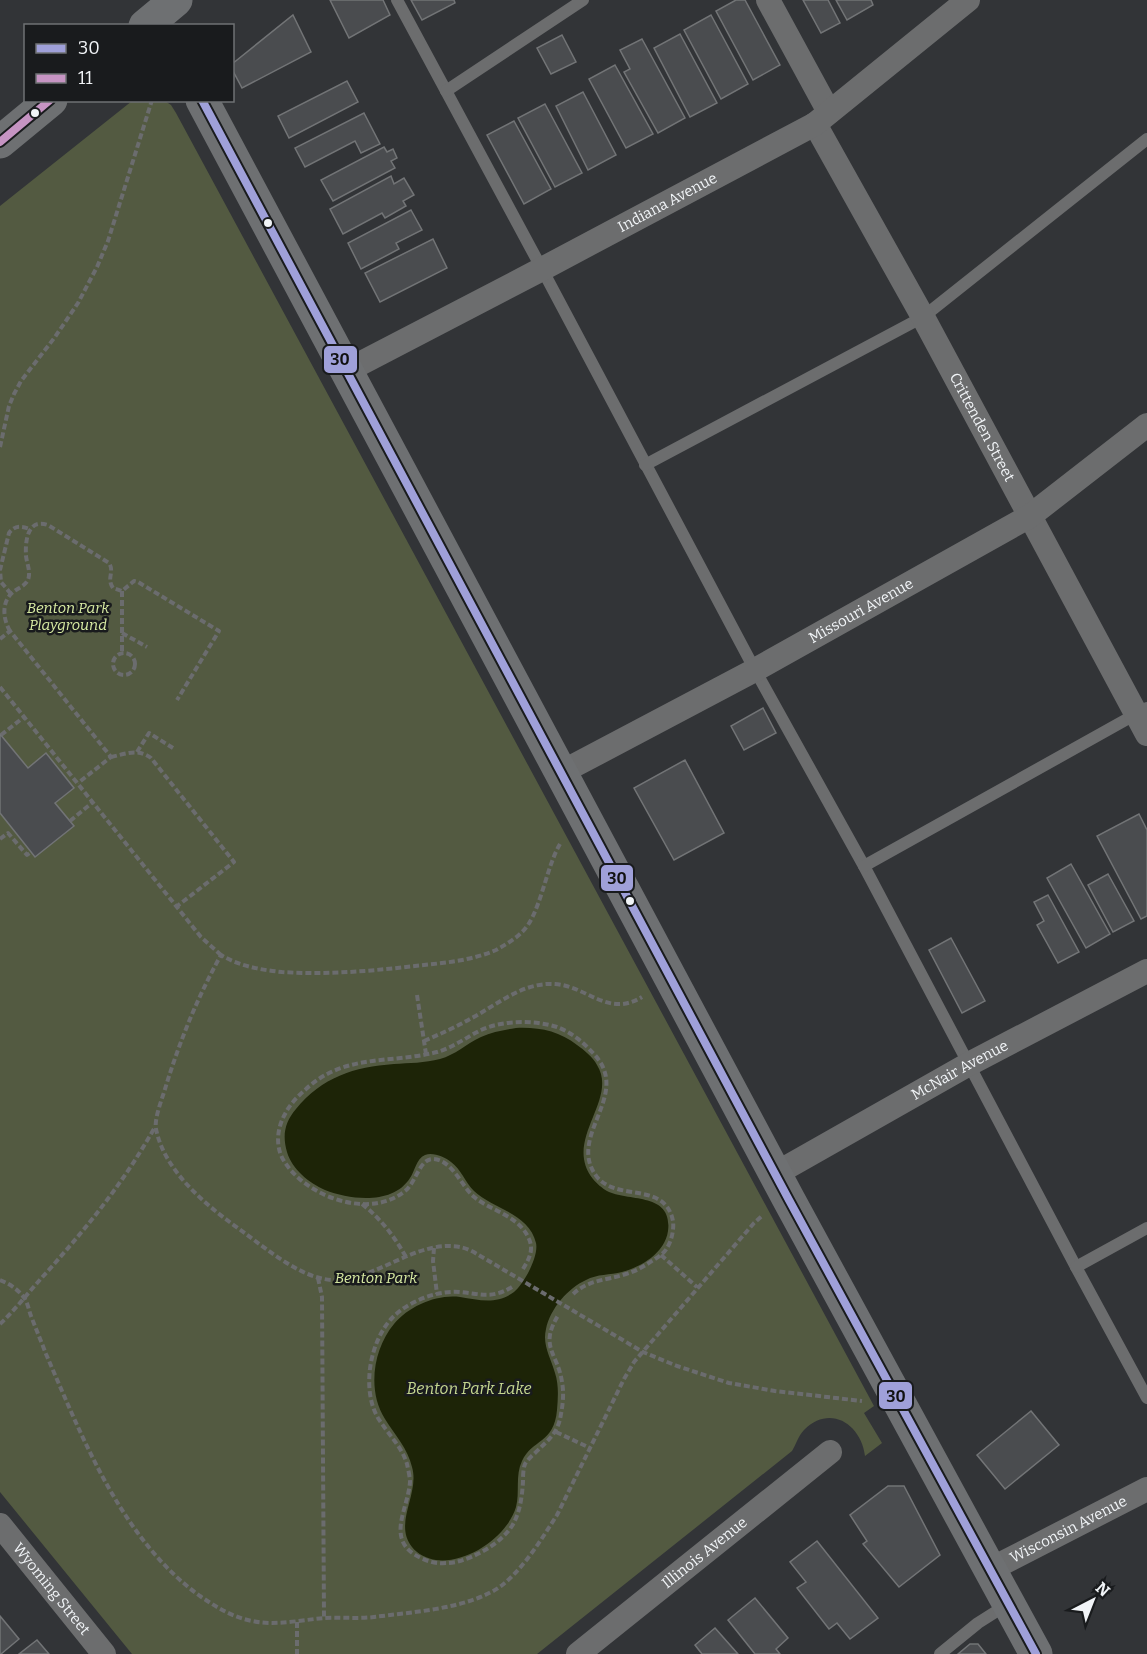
<svg xmlns="http://www.w3.org/2000/svg" width="1147" height="1654" font-family="Bitter,serif">
<rect width="100%" height="100%" fill="#323437"/>
<!-- green -->
<path fill="#535a41" d="M132 101H165L171 105 176 113 874 1406 864 1413 882 1443 865 1456C861 1424 830 1404 804 1430 798 1436 796 1445 792 1451L537 1654H132L0 1492V206Z"/>
<!-- water -->
<path fill="#1d2407" d="M516 1028C539 1027 559 1031 577 1045 584 1050 593 1057 597 1065 619 1100 562 1140 593 1179 595 1182 603 1189 607 1191 629 1202 673 1192 668 1231 665 1253 641 1267 622 1272 610 1275 597 1274 586 1280 568 1288 550 1309 546 1329 542 1345 551 1358 555 1373 559 1385 558 1398 557 1410 554 1444 532 1439 522 1461 515 1475 520 1493 516 1507 507 1537 467 1564 436 1560 428 1559 417 1554 412 1547 393 1523 420 1494 412 1467 408 1449 395 1435 385 1419 367 1391 373 1349 394 1324 409 1306 437 1294 460 1297 479 1300 497 1305 514 1292 524 1284 539 1256 536 1243 529 1213 493 1209 474 1191 465 1182 461 1169 451 1162 445 1157 433 1152 425 1155 416 1159 415 1171 410 1178 393 1205 351 1200 325 1190 309 1183 292 1169 287 1152 282 1135 285 1122 296 1109 322 1077 354 1067 394 1064 409 1063 425 1063 440 1059 455 1055 466 1044 481 1037 492 1032 504 1030 516 1028Z"/>
<!-- building -->
<g fill="#4a4c4f" stroke="#727476" stroke-width="1.5">
<polygon points="330,0 383,0 390,15 349,38"/>
<polygon points="411,0 454,0 455,3 422,20"/>
<polygon points="736,0 745,0 780,65 753,80 716,11"/>
<polygon points="803,0 828,0 840,23 821,33"/>
<polygon points="836,0 871,0 873,5 847,20"/>
<polygon points="293,15 311,52 242,88 232,69 232,64"/>
<polygon points="711,15 748,84 721,99 684,30"/>
<polygon points="680,34 717,103 690,117 654,48"/>
<polygon points="562,35 576,62 551,74 537,48"/>
<polygon points="642,39 685,118 658,133 624,72 630,69 620,50"/>
<polygon points="615,65 653,134 626,148 589,79"/>
<polygon points="347,81 358,102 289,138 278,116"/>
<polygon points="583,92 616,155 588,170 556,106"/>
<polygon points="545,104 582,173 555,187 518,118"/>
<polygon points="364,113 380,144 361,153 355,141 305,167 295,148"/>
<polygon points="514,121 551,189 524,204 487,135"/>
<polygon points="384,147 387,152 393,149 397,158 391,161 395,168 333,201 321,180"/>
<polygon points="391,176 394,184 404,178 414,195 403,201 406,206 385,218 382,213 343,234 330,209"/>
<polygon points="411,210 422,230 396,243 399,249 361,269 348,243"/>
<polygon points="433,239 447,268 380,302 365,273"/>
<polygon points="763,708 776,733 744,750 731,726"/>
<polygon points="0,734 28,768 46,753 74,788 55,803 74,826 35,857 0,813"/>
<polygon points="685,760 724,833 674,860 634,788"/>
<polygon points="1139,814 1147,830 1147,916 1141,919 1097,836"/>
<polygon points="1071,864 1110,934 1086,948 1047,878"/>
<polygon points="1108,874 1134,921 1113,932 1088,885"/>
<polygon points="1048,895 1079,952 1058,963 1037,925 1044,921 1034,902"/>
<polygon points="951,938 985,1001 962,1013 929,950"/>
<polygon points="1031,1411 1059,1445 1005,1489 977,1455"/>
<polygon points="888,1486 904,1486 940,1555 899,1587 863,1544 867,1541 850,1515"/>
<polygon points="817,1541 878,1618 850,1639 837,1623 829,1629 797,1588 806,1582 790,1562"/>
<polygon points="755,1598 788,1638 776,1649 780,1654 755,1654 728,1620"/>
<polygon points="0,1616 19,1639 1,1654 0,1654"/>
<polygon points="715,1628 738,1654 702,1654 695,1645"/>
<polygon points="37,1640 49,1654 19,1654"/>
<polygon points="970,1644 978,1644 986,1654 958,1654"/>
</g>
<g fill="none" stroke-linecap="round" stroke-linejoin="round">
<!-- path -->
<g stroke="#6b6c6e" stroke-width="4" stroke-dasharray="6 3" stroke-linecap="butt">
<polyline points="0,447 9,406 14,394 21,381 55,337 78,303 97,267 108,241 152,100"/>
<polyline points="122,591 122,653"/>
<path d="M11 594 1 582 0 570 9 533C15 525 21 526 30 529"/>
<path d="M10 631C3 619 1 602 13 592 18 588 25 586 28 580 31 572 27 564 26 556 25 540 28 518 48 525L109 563C115 572 106 578 113 588L122 591 134 581 138 582 219 631 177 700"/>
<polyline points="122,633 147,647"/>
<polyline points="0,639 10,631 111,757 78,783"/>
<circle cx="124" cy="664" r="11"/>
<polyline points="0,687 201,937 221,955"/>
<polyline points="1,735 24,717"/>
<polyline points="137,752 149,733 173,748"/>
<path d="M111 757C125 754 138 748 151 758L234 862 176 907"/>
<polyline points="70,821 93,802"/>
<polyline points="0,839 8,833 27,855 31,852"/>
<path d="M560 844C546 867 540 916 522 932 515 939 505 945 496 950 471 961 442 963 415 966 371 971 326 975 282 972 261 970 239 966 221 955 197 998 179 1043 165 1089 162 1099 154 1119 156 1129 165 1174 211 1209 246 1234 269 1251 304 1280 334 1280 377 1280 417 1239 460 1247 466 1248 472 1251 477 1254L643 1352 677 1366 729 1383 775 1391 862 1401"/>
<polyline points="417,995 426,1054"/>
<path d="M424 1041C440 1034 456 1027 470 1019 497 1005 522 982 555 984 587 986 608 1018 642 997"/>
<path d="M362 1204C381 1219 394 1236 406 1257"/>
<polyline points="434,1248 433,1261 437,1294"/>
<polyline points="661,1255 697,1287"/>
<path d="M523 1269C529 1259 534 1250 529 1239 519 1215 490 1211 473 1196 461 1185 452 1160 433 1159 419 1159 416 1183 405 1191 370 1220 306 1197 284 1161 275 1147 277 1128 285 1114 290 1104 298 1096 306 1089 345 1053 391 1064 437 1052 452 1048 467 1037 481 1030 503 1020 535 1020 557 1027 571 1032 584 1043 593 1053 634 1095 565 1136 597 1177 618 1202 665 1181 673 1221 674 1229 672 1240 667 1248 665 1252 660 1256 655 1259 646 1265 637 1271 626 1274 605 1281 588 1279 571 1296"/>
<polyline points="318,1278 322,1297 324,1618"/>
<path d="M0 1280C10 1284 19 1290 25 1299 28 1304 29 1311 31 1316 36 1329 41 1341 46 1354 83 1439 122 1540 200 1596 216 1607 232 1617 252 1621 276 1626 301 1620 324 1618 341 1617 358 1619 374 1617 412 1612 469 1609 501 1586 524 1568 541 1540 557 1515L624 1379 634 1362 754 1223 763 1215"/>
<path d="M512 1287C492 1299 482 1294 460 1292 438 1290 409 1301 393 1317 370 1340 361 1389 378 1418 388 1434 402 1447 407 1464 408 1469 410 1477 410 1482 408 1510 384 1541 421 1558 433 1564 443 1564 456 1562 476 1557 500 1544 512 1526 520 1513 522 1497 523 1482 523 1477 523 1469 525 1464 527 1461 531 1456 534 1454 548 1440 558 1434 561 1414 563 1404 564 1392 562 1382 558 1353 538 1347 559 1314"/>
<path d="M0 1324C17 1308 31 1289 47 1272 89 1225 124 1182 155 1127"/>
<polyline points="556,1432 590,1448"/>
<polyline points="297,1622 297,1654"/>
</g>
<!-- lane -->
<g stroke="#6c6d6e" stroke-width="12">
<polyline points="397,0 542,269 755,670 864,866 1076,1267 1147,1398"/>
<polyline points="446,91 583,0"/>
<polyline points="645,465 923,317 1147,139"/>
<polyline points="864,866 1147,708"/>
<polyline points="1076,1267 1147,1228"/>
<polyline points="940,1654 978,1623 1008,1604"/>
</g>
<!-- street -->
<g stroke="#6c6d6e" stroke-width="24">
<polyline points="768,0 829,112"/>
<path id="s1" d="M815 124 923 317 1147 734"/>
<path id="s2" d="M346 371 542 269 815 124 968 0"/>
<path id="s3" d="M560 773 755 670 1030 516 1147 425"/>
<path id="s4" d="M775 1174 969 1064 1147 971"/>
<path id="s5" d="M0 1525 104 1654"/>
<path id="s6" d="M991 1569 1147 1489"/>
<path id="s7" d="M578 1654 830 1452"/>
</g>
<!-- secondary -->
<g stroke="#6e7072" stroke-width="33">
<polyline points="145,26 176,0"/>
<polyline points="202,100 789,1200 1036,1654"/>
<polyline points="0,142 51,100"/>
</g>
<!-- bus-1 casing -->
<g stroke="#191b1d" stroke-width="12">
<polyline id="bus-1" points="202,100 789,1200 1036,1654"/>
</g>
<!-- bus-2 casing -->
<g stroke="#191b1d" stroke-width="12">
<polyline id="bus-2" points="0,142 50,100"/>
</g>
<!-- bus-1 -->
<use href="#bus-1" stroke="#9fa0d9" stroke-width="8"/>
<!-- bus-2 -->
<use href="#bus-2" stroke="#c694c3" stroke-width="8"/>
</g>
<!-- markers -->
<g fill="#f1f4f7" stroke="#191b1d" stroke-width="2">
<circle cx="35" cy="113" r="5"/>
<circle cx="268" cy="223" r="5"/>
<circle cx="630" cy="901" r="5"/>
</g>
<g text-anchor="middle" stroke-width="5" stroke-linejoin="round" paint-order="stroke">
<!-- street labels -->
<g font-size="15" fill="#f1f4f7" stroke="#191b1d">
<text dy="5" stroke="none"><textPath href="#s2" startOffset="363">Indiana Avenue</textPath></text>
<text dy="5" stroke="none"><textPath href="#s1" startOffset="346">Crittenden Street</textPath></text>
<text dy="5" stroke="none"><textPath href="#s3" startOffset="342">Missouri Avenue</textPath></text>
<text dy="5" stroke="none"><textPath href="#s4" startOffset="212">McNair Avenue</textPath></text>
<text dy="5" stroke="none"><textPath href="#s6" startOffset="87">Wisconsin Avenue</textPath></text>
<text dy="5" stroke="none"><textPath href="#s7" startOffset="162">Illinois Avenue</textPath></text>
<text dy="5" stroke="none"><textPath href="#s5" startOffset="82">Wyoming Street</textPath></text>
</g>
<!-- park labels -->
<g font-size="15" font-style="italic" fill="#d8eba3" stroke="#191b1d">
<text x="68" y="613">Benton Park<tspan x="68" dy="17">Playground</tspan></text>
<text x="376" y="1283">Benton Park</text>
</g>
<!-- water labels -->
<g font-size="16" font-style="italic" fill="#c5d790" stroke="#191b1d">
<text x="469" y="1394">Benton Park Lake</text>
</g>
</g>
<g stroke="#191b1d" stroke-width="2">
<rect x="323" y="345" width="35" height="29" rx="6" fill="#9fa0d9"/>
<rect x="600" y="864" width="34" height="28" rx="6" fill="#9fa0d9"/>
<rect x="878" y="1381" width="35" height="29" rx="6" fill="#9fa0d9"/>
</g>
<g font-size="16" text-anchor="middle" font-weight="bold" fill="#111">
<text x="340" y="365">30</text>
<text x="617" y="884">30</text>
<text x="896" y="1402">30</text>
</g>
<!-- legend -->
<rect x="24" y="24" width="210" height="78" fill="#191b1d" stroke="#6f7274" stroke-width="1.5"/>
<rect x="36" y="44" width="30" height="9" fill="#9fa0d9" stroke="#6f7274" stroke-width="1.5"/>
<text x="78" y="54" font-size="18" fill="#f1f4f7">30</text>
<rect x="36" y="74" width="30" height="9" fill="#c694c3" stroke="#6f7274" stroke-width="1.5"/>
<text x="78" y="84" font-size="18" fill="#f1f4f7">11</text>
<!-- north arrow -->
<g transform="translate(1093 1600) rotate(42)" stroke="#191b1d" stroke-width="4.5" paint-order="stroke">
<path d="M0-4.5L10 22L0 15L-10 22Z" fill="#f1f4f7"/>
<text y="-9" font-size="16" font-weight="bold" text-anchor="middle" fill="#f1f4f7">N</text>
</g>
</svg>
